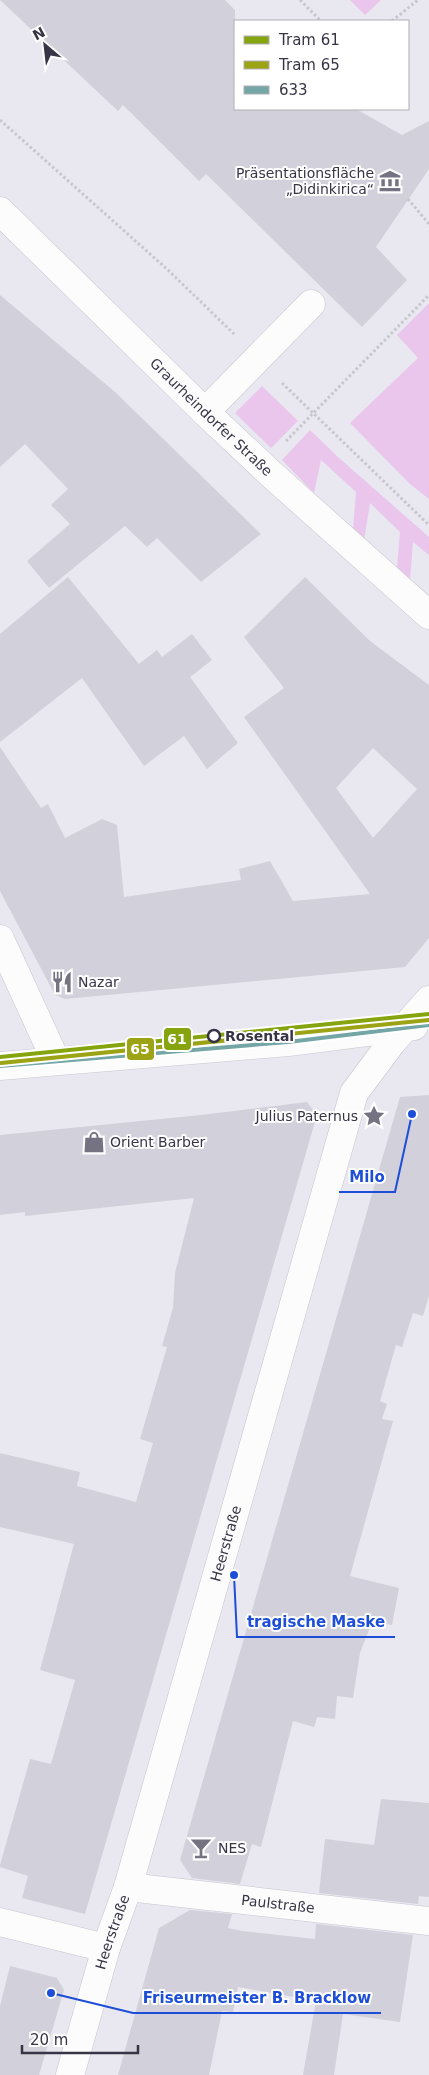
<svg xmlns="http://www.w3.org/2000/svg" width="429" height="2075" font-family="'DejaVu Sans',sans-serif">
<rect width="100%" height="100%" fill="#e9e8f0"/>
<!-- green -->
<g fill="#eac6ed">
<polygon points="350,0 381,0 365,15"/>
<polygon points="429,303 429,499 410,484 350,423 418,358 397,335"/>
<polygon points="262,386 298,421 271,448 235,413"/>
<polygon points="310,430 338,457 429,537 429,555 413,542 410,580 397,568 400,532 370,503 364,541 353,528 356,492 321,460 314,493 282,460"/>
</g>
<!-- building -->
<g fill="#d2d0da" fill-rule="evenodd">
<polygon points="0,0 225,0 235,10 235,109 356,109 402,135 429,121 429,169 376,247 407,280 362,327 206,174 199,181 123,105 118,111"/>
<polygon points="0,295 115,392 261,534 201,582 157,538 147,547 125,526 49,588 27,561 70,524 51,505 68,489 25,444 0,467"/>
<polygon points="68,577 139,664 157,650 162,657 192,634 212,660 190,677 238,743 207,769 184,736 144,766 82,678 0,742 0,634"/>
<path d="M305 577 370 641 429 685V938L405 967 65 999 55 995 0 891V747L41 808 48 804 65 838 102 819 117 825 124 897 241 880 239 869 270 861 293 901 370 894 244 717 284 688 244 637ZM373 748 417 789 373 838 336 788Z"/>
<polygon points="429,1095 429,1296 423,1316 413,1313 402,1347 396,1345 380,1401 387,1404 382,1419 393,1421 350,1576 399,1588 392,1625 372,1622 360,1653 353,1698 337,1696 335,1719 317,1717 314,1727 293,1721 261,1847 252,1844 240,1884 192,1878 180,1860 400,1097"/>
<polygon points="307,1102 317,1115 85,1914 22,1898 28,1876 0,1867 0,1865 30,1759 51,1764 75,1680 40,1670 74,1544 0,1527 0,1453 80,1472 77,1486 136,1502 153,1443 140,1439 167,1347 162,1346 173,1308 175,1273 194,1198 25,1216 25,1212 0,1215 0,1135 201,1115"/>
<polygon points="381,1799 429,1803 429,1897 419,1896 418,1904 319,1893 325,1839 374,1845"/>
<polygon points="190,1910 232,1914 228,1928 242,1931 315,1939 316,1924 413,1935 400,2022 343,2014 334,2075 303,2075 316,2001 238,1987 233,2012 222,2011 209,2075 118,2075 159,1928"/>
<polygon points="10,1966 57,1978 64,1990 39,2075 0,2075 0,2006"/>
</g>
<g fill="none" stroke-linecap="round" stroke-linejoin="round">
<!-- minor casing -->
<g stroke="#c6c5ce" stroke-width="29">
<g id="minor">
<path id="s1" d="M0 211 205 412 271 474 429 615"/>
<polyline points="205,412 311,304"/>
<polyline points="0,939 56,1061"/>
<polyline points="0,1066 288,1042 414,1026"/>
<path id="s2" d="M128 1887 429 1921"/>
<polyline points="0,1922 106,1948"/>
<path id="s3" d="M70 2075 106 1948 128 1887 354 1093 392 1042 429 1000"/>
</g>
</g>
<!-- path -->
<g stroke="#c7c6ce" stroke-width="3" stroke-dasharray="2.5 2.5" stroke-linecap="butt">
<polyline points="300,0 321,21"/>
<polyline points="392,21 418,0"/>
<polyline points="0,120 168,270 234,334"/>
<polyline points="408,199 429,224"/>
<polyline points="282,383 429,525"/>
<polyline points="286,441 429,295"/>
</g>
<!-- minor -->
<use href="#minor" stroke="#fcfcfd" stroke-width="28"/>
<!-- bus-1 casing -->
<g stroke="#fff" stroke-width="8">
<polyline id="bus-1" points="0,1066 288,1042 429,1025"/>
</g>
<!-- bus-1 -->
<use href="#bus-1" stroke="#74a6a6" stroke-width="4"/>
<!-- tram-1 casing -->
<g stroke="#fff" stroke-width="8">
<polyline id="tram-1" points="0,1057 429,1014"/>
</g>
<!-- tram-2 casing -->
<g stroke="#fff" stroke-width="8">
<polyline id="tram-2" points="1,1063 429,1020"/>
</g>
<!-- tram-1 -->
<use href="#tram-1" stroke="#85a40e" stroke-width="4"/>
<!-- tram-2 -->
<use href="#tram-2" stroke="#9ca315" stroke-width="4"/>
</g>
<!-- icons -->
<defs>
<g id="museum-bare" transform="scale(1.725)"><path d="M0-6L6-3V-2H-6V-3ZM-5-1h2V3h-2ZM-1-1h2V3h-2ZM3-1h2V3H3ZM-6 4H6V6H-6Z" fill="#757382" stroke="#fff" stroke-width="2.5" paint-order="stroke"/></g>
<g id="restaurant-bare" transform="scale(1.725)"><path d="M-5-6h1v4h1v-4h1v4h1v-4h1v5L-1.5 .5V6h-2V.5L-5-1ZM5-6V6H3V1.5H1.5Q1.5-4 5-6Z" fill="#757382" stroke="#fff" stroke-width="2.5" paint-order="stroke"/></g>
<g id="sight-bare" transform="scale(1.725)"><path d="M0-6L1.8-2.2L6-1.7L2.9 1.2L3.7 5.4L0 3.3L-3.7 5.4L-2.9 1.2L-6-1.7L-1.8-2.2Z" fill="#757382" stroke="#fff" stroke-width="2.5" paint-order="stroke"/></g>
<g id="shop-bare" transform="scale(1.725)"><path d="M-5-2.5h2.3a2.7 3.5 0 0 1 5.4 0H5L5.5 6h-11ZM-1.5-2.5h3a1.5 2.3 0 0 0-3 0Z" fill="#757382" stroke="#fff" stroke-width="2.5" paint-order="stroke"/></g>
<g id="bar-bare" transform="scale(1.725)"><path d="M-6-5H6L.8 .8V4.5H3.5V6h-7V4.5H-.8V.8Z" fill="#757382" stroke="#fff" stroke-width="2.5" paint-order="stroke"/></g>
</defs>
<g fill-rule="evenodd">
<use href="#museum-bare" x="390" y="181"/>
<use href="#restaurant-bare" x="62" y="982"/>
<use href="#sight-bare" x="374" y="1116"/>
<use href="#shop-bare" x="94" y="1142"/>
<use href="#bar-bare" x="201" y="1848"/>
</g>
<!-- markers -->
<circle fill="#fff" stroke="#373446" stroke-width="2.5" cx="214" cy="1036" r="6"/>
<g text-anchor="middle" stroke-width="4" stroke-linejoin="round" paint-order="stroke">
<!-- poi labels -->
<g font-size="14" fill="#373446" stroke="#fff" text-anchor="start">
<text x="374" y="178" text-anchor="end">Präsentationsfläche<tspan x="374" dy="16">„Didinkirica“</tspan></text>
<text x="78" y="987">Nazar</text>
<text x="358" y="1121" text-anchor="end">Julius Paternus</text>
<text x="110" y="1147">Orient Barber</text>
<text x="218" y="1853">NES</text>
</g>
<!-- street labels -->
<g font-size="14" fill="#373446" stroke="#fff">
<text dy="5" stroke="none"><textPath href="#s1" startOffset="295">Graurheindorfer Straße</textPath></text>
<text dy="5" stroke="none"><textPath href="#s3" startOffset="554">Heerstraße</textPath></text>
<text dy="5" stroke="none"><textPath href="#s2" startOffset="151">Paulstraße</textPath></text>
<text dy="5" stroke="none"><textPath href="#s3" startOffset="149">Heerstraße</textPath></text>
</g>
<!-- stop labels -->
<g font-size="14" font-weight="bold" fill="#373446" stroke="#fff" text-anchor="start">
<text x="225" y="1041">Rosental</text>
</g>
</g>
<!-- callouts -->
<path fill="none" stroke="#1d4ed8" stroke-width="2" d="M412 1114L395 1192H339M234 1575L237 1637H395M51 1993L133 2013H381"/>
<g fill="#1d4ed8" stroke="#fff" stroke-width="2">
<circle cx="412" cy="1114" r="5"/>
<circle cx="234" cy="1575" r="5"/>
<circle cx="51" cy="1993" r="5"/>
</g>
<g font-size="15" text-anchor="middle" font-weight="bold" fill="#1d4ed8" stroke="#fff" stroke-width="4" stroke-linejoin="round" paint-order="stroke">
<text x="367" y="1182">Milo</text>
<text x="316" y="1627">tragische Maske</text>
<text x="257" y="2003">Friseurmeister B. Bracklow</text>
</g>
<g stroke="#fff" stroke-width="2">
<rect x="163" y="1027" width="29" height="24" rx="5" fill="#85a40e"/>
<rect x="126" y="1037" width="29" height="24" rx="5" fill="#9ca315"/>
</g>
<g font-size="14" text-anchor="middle" font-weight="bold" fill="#fff">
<text x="177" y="1044">61</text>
<text x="140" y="1054">65</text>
</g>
<!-- legend -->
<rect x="234" y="20" width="175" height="90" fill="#ffffff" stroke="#afaeb5"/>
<rect x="244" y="36" width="25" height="8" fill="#85a40e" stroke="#afaeb5"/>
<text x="279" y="45" font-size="15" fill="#373446">Tram 61</text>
<rect x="244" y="61" width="25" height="8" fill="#9ca315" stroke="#afaeb5"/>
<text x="279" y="70" font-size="15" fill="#373446">Tram 65</text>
<rect x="244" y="86" width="25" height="8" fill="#74a6a6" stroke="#afaeb5"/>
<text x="279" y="95" font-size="15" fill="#373446">633</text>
<!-- north arrow -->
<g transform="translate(45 45) rotate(332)" stroke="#ffffff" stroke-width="4" paint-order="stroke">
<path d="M0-4L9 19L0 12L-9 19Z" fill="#373446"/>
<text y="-8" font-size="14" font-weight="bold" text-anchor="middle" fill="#373446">N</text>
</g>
<!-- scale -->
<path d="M22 2045v8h116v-8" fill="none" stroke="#373446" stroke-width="2.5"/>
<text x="30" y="2045" font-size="15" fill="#373446" stroke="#ffffff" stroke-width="4" paint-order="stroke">20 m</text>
</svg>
